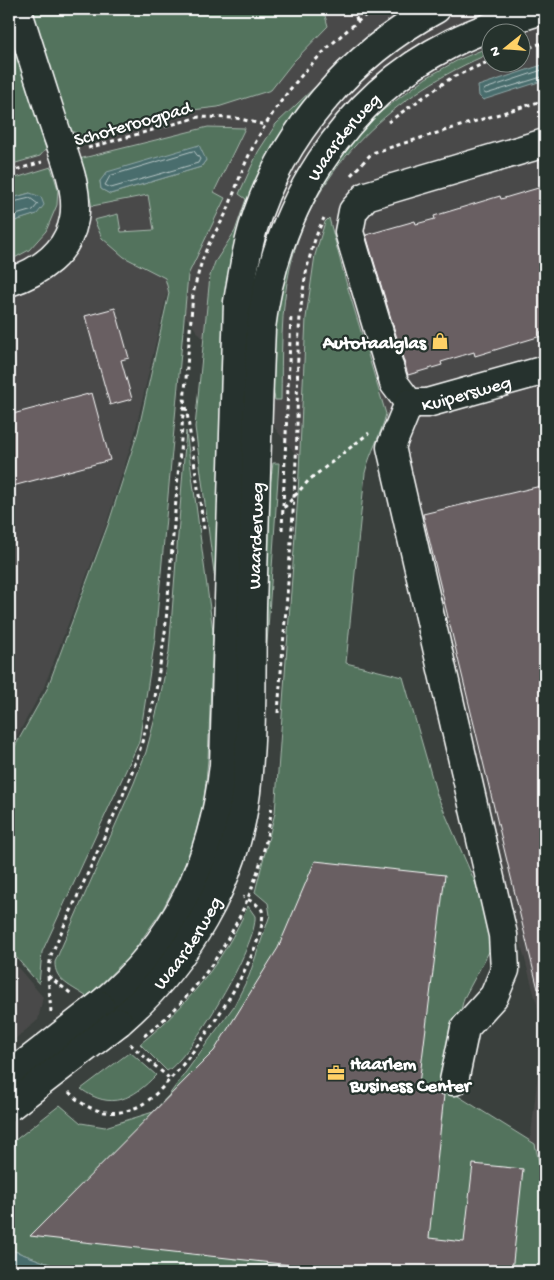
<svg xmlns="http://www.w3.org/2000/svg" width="554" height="1280" font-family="'Gochi Hand',sans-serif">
<rect width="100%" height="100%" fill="#3a403d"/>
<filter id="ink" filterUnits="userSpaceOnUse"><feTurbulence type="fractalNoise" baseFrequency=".02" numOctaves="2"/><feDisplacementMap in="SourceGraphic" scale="10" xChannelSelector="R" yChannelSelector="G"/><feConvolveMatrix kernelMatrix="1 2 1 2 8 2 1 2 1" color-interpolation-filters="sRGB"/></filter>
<g filter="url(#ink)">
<!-- built -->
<g fill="#484948" fill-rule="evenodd">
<path d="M9 9H545V1271H516L543 1027 477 779 401 426 314 477 167 294 134 436 106 525 44 687 9 751ZM492 32H522V62H492Z"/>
<polygon points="9,957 43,997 38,1020 9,1044"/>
</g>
<!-- green -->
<g fill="#52735d" stroke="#a8b9ae" fill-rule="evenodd">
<polygon points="32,9 323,9 328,26 293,62 271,90 218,107 184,111 96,138 81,136 72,131 68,123"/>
<polygon points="407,9 420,9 259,192 221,626 195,427 210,276 215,262 235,231 246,199 239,194 258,152 276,124 337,66"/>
<polygon points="9,31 46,149 40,156 9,165"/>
<path d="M491 46V53C397 92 313 165 290 268 280 310 282 356 281 400H275L268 356 290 237 351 134 426 78 458 60Z"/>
<path d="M208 127 245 128 214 192 225 198 188 275 155 639 139 742 42 952 39 984 9 949V757L47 689 109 522 138 432 169 293 165 278 124 257 102 238 94 220 118 214 121 232 154 230 148 195 92 206 79 159ZM206 160 201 167 110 194 101 189 100 181Z"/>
<polygon points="51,167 58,189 57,205 46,231 29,250 9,261 9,223 36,214 30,193 9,199 9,180"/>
<path d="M329 218 346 282 386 414C381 435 370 452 365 473L346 663 403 677 437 795 498 935 464 998 442 1086 535 1144 545 1189V1271H78L60 1268 9 1249V1145L60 1105 81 1123 105 1127 153 1112 169 1095 234 1006 249 976 270 915 268 903 255 892 275 813 298 494 306 318 315 255 325 222Z"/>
<path d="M186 431 213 631 208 759 204 802 191 852 163 909 130 956 87 997C73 987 54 981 55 962L134 783 146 752 159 703 169 652Z"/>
<polygon points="273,463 279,463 259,764 173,975 263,537"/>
<path d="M248 906 255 916C258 944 191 1057 167 1071L140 1044C187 1006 223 962 248 906Z"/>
<path d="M130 1052 156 1075C133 1099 111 1111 81 1089Z"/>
</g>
<!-- water -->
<g fill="#486d6d" stroke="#91a7a7">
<polygon points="545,64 545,80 483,100 479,96 478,86"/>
<polygon points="199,145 206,160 201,167 110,194 101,189 100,181 107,172"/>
<polygon points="30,193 41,197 44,205 37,214 9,223 9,199"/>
<polygon points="9,1249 60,1268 78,1271 9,1271"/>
</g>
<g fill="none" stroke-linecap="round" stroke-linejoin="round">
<!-- shore -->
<g stroke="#b6c5c5" stroke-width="1">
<polyline points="545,69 485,89 483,92 486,94 545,76"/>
<polygon points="194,151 200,159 198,163 111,188 105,185 110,176"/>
<polyline points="9,203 30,198 38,204 33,210 9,217"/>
</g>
</g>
<!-- building -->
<g fill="#695e62" stroke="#fff">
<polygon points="545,186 545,331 540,332 541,336 475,356 474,352 441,362 442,365 408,375 366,235 415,221 416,224 435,219 434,216 500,196 501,199"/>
<polygon points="115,308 129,358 121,360 132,399 110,405 85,316"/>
<polygon points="92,393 110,460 9,487 9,415"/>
<polygon points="545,485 545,988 538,989 423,514"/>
<polygon points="315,861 445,875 418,1092 444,1095 429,1238 464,1242 473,1164 523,1169 512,1271 344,1271 30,1236 214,1051 278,948"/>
</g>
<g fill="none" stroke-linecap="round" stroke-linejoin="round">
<!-- minor casing -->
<g stroke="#fff" stroke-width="31">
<g id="minor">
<path id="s1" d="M545 143 366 196 353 211 349 232 394 383 409 403H427L545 370"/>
<path d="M9 282C39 272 68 253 74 219 80 188 62 151 53 122 41 84 29 47 17 9"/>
<polyline points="409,403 391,447 503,935 505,970 494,996 465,1028 454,1081"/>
</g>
</g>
<!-- major casing -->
<g stroke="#fff" stroke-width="31">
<g id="major">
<path d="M100 1005C176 943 213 862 224 765L238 302C242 277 246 252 253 228 281 135 351 54 436 9"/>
<path id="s2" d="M119 1022C186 964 235 882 246 792 253 731 251 669 252 607 255 514 257 421 261 328 275 209 343 97 452 43 482 28 514 19 545 9"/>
</g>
</g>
<!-- path -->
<g stroke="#fff" stroke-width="3" stroke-dasharray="4 4" stroke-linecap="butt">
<polyline points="354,9 357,21"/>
<polyline points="522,50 545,42"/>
<polyline points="388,122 451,78 492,60"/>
<polyline points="88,148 199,117 236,118 265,125"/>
<polyline points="9,172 42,162"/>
<polyline points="351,175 372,153 545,100"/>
<polyline points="185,399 204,529"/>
<polyline points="284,508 309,480 369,433"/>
<polyline points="282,530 291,316"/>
<path d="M278 713C284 628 292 543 296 459 300 383 290 287 324 218"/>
<polyline points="48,976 73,995"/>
<path d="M51 1012 48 976 51 955 123 795 138 756 155 697 165 633 193 294C197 278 201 261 208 246 214 233 222 222 228 209 236 188 243 166 254 145 283 90 324 46 374 9"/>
<path d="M144 1036C215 982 263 892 272 804"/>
<polyline points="130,1044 169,1078"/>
<path d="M69 1092C88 1113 116 1119 141 1105 177 1086 271 950 262 910L255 903 243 897"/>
</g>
<!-- minor -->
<use href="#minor" stroke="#26332d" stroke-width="28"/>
<!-- major -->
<use href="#major" stroke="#26332d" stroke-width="28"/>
<!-- major-bridge casing -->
<g stroke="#fff" stroke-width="31" stroke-linecap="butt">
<g id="major-bridge">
<polyline points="9,1076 100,1005"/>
<polyline points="9,1107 119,1022"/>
</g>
</g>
<!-- major-bridge -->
<use href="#major-bridge" stroke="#26332d" stroke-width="28"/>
</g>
</g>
<!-- icons -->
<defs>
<g id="shop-bare" transform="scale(1.35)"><path d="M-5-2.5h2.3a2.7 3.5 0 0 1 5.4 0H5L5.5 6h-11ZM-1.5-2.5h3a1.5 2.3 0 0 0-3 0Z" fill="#ffd166" stroke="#26332d" stroke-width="2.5" paint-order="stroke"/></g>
<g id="office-bare" transform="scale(1.35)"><path d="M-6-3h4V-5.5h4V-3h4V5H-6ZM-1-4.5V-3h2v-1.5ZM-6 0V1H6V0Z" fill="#ffd166" stroke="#26332d" stroke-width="2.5" paint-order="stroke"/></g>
</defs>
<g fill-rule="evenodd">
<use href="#shop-bare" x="440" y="341"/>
<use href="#office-bare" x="336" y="1073"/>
</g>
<g text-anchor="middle" stroke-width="4.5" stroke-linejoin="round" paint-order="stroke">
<!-- street labels -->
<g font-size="19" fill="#fff" stroke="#26332d">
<text transform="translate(132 122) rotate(-16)" y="7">Schoteroogpad</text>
<text dy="7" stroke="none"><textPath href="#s2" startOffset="945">Waarderweg</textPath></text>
<text dy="7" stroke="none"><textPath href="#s1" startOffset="469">Kuipersweg</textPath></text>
<text dy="7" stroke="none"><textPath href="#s2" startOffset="525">Waarderweg</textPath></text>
<text dy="7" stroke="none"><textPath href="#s2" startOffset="105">Waarderweg</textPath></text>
</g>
<!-- poi labels -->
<g font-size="19" font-weight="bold" fill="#fff" stroke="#26332d" text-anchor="end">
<text x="426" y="348">Autotaalglas</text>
<text x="350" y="1069" text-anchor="start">Haarlem<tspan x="350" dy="22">Business Center</tspan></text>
</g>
</g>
<!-- margin -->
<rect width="554" height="1280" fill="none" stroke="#26332d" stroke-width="30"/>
<rect x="15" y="15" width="524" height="1250" fill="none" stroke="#fff" stroke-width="2" filter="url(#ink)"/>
<!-- north arrow -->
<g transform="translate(506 48) rotate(253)"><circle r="24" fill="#26332d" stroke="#7d8581"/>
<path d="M0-4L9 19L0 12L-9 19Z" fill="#ffd166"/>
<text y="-8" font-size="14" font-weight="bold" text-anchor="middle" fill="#ffffff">N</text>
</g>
</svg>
